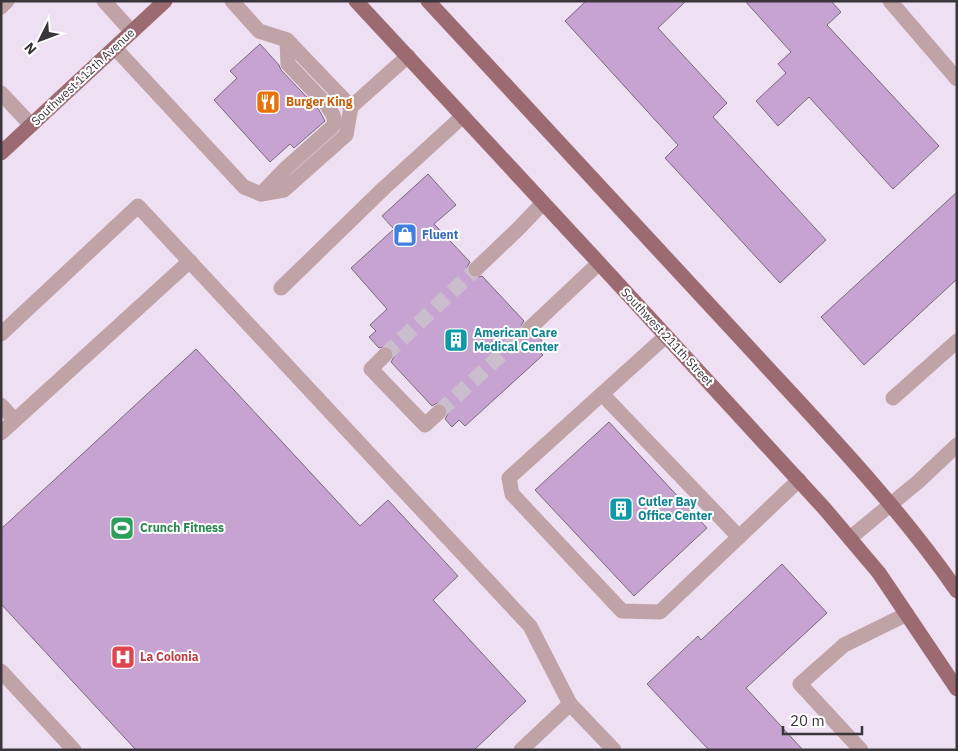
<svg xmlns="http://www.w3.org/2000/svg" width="958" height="751" font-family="'IBM Plex Sans',sans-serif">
<rect width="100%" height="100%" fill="#efdff3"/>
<!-- building -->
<g fill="#c7a3d1" stroke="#77697b">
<polygon points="586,1 686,1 658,28 727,103 713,117 826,240 780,283 665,158 678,145 565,21"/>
<polygon points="745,1 831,1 841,12 827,25 939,146 893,189 809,97 778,126 756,101 786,73 778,64 791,52"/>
<polygon points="260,44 279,65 281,70 319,110 325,121 294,148 290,144 270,162 214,100 237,78 230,71"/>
<polygon points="428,174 456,205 434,224 470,262 467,267 469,275 474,278 482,276 524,321 521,326 523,334 528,337 537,335 543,342 537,348 543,355 465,426 459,420 452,427 445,419 448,414 446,406 437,403 432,406 391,362 394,357 392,349 387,346 379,348 369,337 376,331 370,325 387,309 351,268 394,229 382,216"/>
<polygon points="957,192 957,279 864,365 821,317"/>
<polygon points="196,349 360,526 388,500 458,576 433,600 526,701 474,750 136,750 1,604 1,529"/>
<polygon points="609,422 707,528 634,596 535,490"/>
<polygon points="782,564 827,613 746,688 803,750 709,750 647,684 698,636 701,640"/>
</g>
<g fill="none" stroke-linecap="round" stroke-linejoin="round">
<!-- minor-tunnel -->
<g stroke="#cbbdce" stroke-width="15" stroke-dasharray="15 8" stroke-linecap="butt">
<polyline points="385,355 476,269"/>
<polyline points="439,412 530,328"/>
</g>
<!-- minor -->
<g stroke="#c0a3a6" stroke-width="15">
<polyline points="104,1 132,32"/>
<polyline points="890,1 957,79"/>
<polyline points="1,7 7,1"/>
<polyline points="115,48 244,187 261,194 284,190 346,135 351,107 287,40 259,31 232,1"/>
<polyline points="1,93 31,125"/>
<polyline points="351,107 408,56"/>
<polyline points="261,194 286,168 332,127 335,122 333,115 326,104 288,64 287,40"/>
<polyline points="476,269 518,229 543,203"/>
<polyline points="281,288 384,188 463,116"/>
<polyline points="530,328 599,263"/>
<polyline points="1,334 138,206 530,626 570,704"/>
<polyline points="666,336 509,478 512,494 622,611 660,612 799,480"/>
<polyline points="385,355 371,369 425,425 439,412"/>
<polyline points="602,394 739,537"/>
<polyline points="893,398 957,341"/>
<polyline points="1,405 15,420"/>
<polyline points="1,433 190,261"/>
<polyline points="850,538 919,481 957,445"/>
<polyline points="1,671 74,750"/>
<polyline points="521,750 570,704 614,750"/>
<polyline points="861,750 800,684 844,645 907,614"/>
</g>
<!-- major -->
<g stroke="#9c6b72" stroke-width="15">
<polyline points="356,1 599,263 824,508 879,573 957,689"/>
<path d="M428 1C533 114 637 227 742 340 816 421 894 500 957 591"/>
<polyline points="1,153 165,1"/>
</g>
</g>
<!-- icons -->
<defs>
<g id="restaurant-square" transform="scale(1.25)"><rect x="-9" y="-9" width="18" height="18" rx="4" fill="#e8710a" stroke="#fff"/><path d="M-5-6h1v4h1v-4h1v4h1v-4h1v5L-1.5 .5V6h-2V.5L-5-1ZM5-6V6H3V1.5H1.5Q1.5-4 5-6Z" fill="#fff"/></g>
<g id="shop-square" transform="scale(1.25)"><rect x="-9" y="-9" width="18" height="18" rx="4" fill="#3f7fe0" stroke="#fff"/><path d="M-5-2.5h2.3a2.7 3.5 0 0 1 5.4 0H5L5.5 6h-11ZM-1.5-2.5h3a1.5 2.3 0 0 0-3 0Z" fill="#fff"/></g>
<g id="building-square" transform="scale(1.25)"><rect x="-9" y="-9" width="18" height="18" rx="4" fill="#0f9aa8" stroke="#fff"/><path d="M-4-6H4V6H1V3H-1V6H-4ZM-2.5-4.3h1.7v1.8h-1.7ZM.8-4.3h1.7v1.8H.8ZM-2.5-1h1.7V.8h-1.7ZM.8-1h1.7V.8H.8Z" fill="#fff"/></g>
<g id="stadium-square" transform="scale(1.25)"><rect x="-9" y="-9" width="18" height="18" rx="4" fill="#2e9e5b" stroke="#fff"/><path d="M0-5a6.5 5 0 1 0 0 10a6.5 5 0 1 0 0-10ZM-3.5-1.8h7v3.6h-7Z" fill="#fff"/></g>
<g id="hospital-square" transform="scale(1.25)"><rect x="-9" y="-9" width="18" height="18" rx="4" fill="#e0444e" stroke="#fff"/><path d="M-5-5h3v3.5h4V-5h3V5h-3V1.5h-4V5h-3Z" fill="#fff"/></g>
</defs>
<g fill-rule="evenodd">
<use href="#restaurant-square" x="268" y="102"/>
<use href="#shop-square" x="405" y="235"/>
<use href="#building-square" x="456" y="340"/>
<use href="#building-square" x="621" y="509"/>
<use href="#stadium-square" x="122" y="528"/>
<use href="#hospital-square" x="123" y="657"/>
</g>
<g text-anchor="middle" stroke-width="4" stroke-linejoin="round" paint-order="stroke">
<!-- street labels -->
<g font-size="12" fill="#3a343b" stroke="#fff">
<text transform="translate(83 77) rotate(-43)" y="4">Southwest 112th Avenue</text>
<text transform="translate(667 337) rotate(47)" y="4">Southwest 211th Street</text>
</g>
<!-- food labels -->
<g font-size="12" font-weight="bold" fill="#c56008" stroke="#fff" text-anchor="start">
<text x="286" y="106">Burger King</text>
</g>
<!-- shop labels -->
<g font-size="12" font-weight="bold" fill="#366cbe" stroke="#fff" text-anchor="start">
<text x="422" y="239">Fluent</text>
</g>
<!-- culture labels -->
<g font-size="12" font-weight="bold" fill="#0d838f" stroke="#fff" text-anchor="start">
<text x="474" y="337">American Care<tspan x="474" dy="14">Medical Center</tspan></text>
<text x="638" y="506">Cutler Bay<tspan x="638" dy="14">Office Center</tspan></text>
</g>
<!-- leisure labels -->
<g font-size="12" font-weight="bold" fill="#27864d" stroke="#fff" text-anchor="start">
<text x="140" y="532">Crunch Fitness</text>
</g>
<!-- health labels -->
<g font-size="12" font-weight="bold" fill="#be3a42" stroke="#fff" text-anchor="start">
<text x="140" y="661">La Colonia</text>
</g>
</g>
<!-- border -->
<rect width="958" height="751" fill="none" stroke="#3a343b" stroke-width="5"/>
<!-- north arrow -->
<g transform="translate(40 40) rotate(228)" stroke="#ffffff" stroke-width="4" paint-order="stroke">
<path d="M0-4L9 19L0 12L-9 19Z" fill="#3a343b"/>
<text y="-8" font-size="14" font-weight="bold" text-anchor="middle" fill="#3a343b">N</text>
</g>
<!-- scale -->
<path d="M783 726v8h79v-8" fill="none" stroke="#3a343b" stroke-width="2.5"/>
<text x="790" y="726" font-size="15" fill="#3a343b" stroke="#ffffff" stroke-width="4" paint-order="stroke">20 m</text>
</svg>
